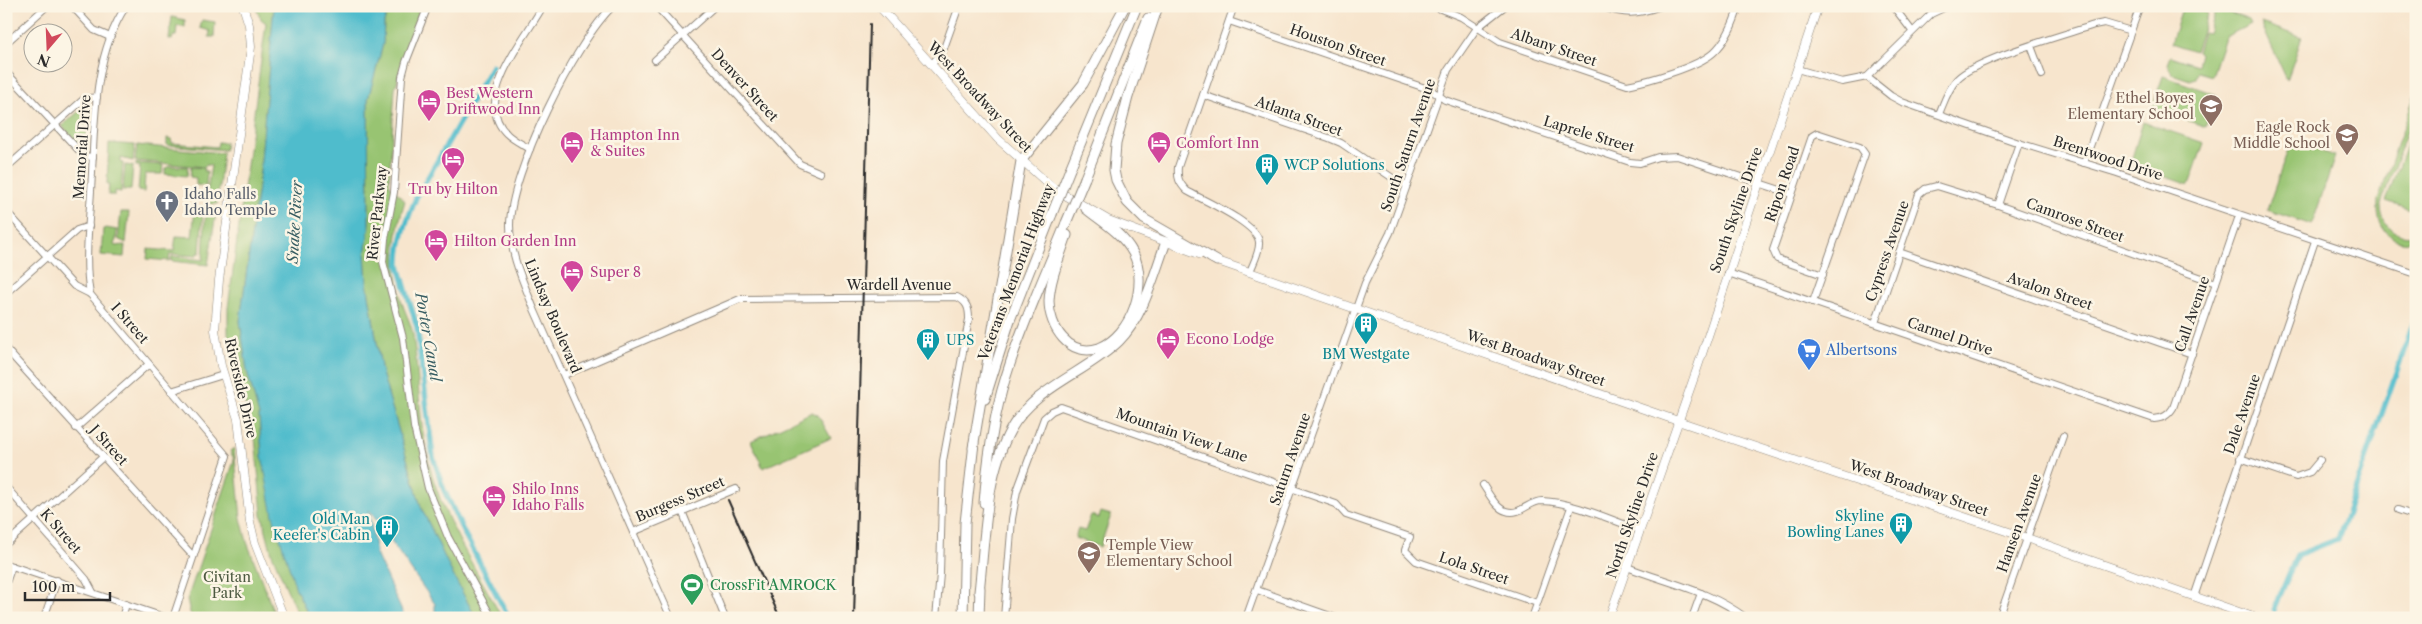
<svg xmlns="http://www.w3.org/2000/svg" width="2422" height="624" font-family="'Libre Caslon Text',serif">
<rect width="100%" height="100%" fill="#fcf5e5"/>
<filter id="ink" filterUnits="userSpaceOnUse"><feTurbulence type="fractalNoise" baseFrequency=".02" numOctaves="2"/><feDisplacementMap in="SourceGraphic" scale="10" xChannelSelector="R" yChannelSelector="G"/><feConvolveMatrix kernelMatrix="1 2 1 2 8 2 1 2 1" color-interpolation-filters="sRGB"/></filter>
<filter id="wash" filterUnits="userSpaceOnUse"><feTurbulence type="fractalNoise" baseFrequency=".0096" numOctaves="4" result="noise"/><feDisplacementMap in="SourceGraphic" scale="20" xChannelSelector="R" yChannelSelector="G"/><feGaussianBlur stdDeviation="1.12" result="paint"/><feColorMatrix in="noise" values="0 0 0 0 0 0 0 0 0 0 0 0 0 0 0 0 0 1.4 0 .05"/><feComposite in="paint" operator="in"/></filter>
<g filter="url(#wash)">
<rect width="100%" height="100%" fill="#f7e5cd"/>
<!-- green -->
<g fill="#98c472" stroke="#62784e">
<polygon points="255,6 274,6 260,172 240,321 247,371 259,415 262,456 296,589 310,618 299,618 272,554 262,515 255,437 239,383 228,333 228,308 266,23 261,19"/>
<path d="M390 6H420L414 31 395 88 389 184 405 201C394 236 392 263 401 299 404 311 411 322 413 335 420 380 418 427 431 471 445 523 477 570 502 618H476L453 575 421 507 382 373 367 283 365 254 369 229 368 99 383 44 384 22Z"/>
<polygon points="2183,6 2208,13 2195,51 2171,43"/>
<polygon points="2216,8 2249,20 2251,24 2225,37 2212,76 2198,72 2196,78 2190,80 2172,74 2167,64 2170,56 2197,65 2200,54 2197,52 2203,32 2208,33"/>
<polygon points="172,17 185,20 185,27 177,26 176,36 173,36 172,40 169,39"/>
<polygon points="202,20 215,22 214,37 209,37 210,31 200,28"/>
<polygon points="2261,23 2302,37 2287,80"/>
<polygon points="2163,76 2217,95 2206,127 2152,108"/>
<path d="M2415 94 2416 112 2412 117 2381 204C2381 224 2394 239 2416 235V241C2387 245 2376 226 2378 200Z"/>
<polygon points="85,106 88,110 86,144 81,147 62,126"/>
<polygon points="2415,120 2416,120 2416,211 2386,201"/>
<polygon points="2143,122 2204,143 2189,185 2134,166 2131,161"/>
<polygon points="167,138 171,139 172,143 217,147 218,142 226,143 225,150 167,145"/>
<polygon points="2291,141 2335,156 2312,225 2267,210"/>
<polygon points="109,143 135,145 133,161 121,158 121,163 123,163 121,192 115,191 115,195 108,195 109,184 107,184"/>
<polygon points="137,145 223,153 217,204 209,204 209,201 206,200 211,165 206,165 205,167 135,161"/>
<polygon points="136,163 163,165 162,174 145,174 144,192 138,191 140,166 136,166"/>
<polygon points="125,165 133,166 131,190 123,190"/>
<polygon points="169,166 188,167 187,176 165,174 165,169"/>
<polygon points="191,167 204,168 204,171 207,172 206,186 196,185 196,178 190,177"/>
<polygon points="195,209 197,213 203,212 200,253 197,253 196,256 170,254 169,261 147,259 148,249 174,251 176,236 192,237"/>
<polygon points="121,212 129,212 126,243 118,239"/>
<polygon points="208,213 216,213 208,265 171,261 172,256 203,260 205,219"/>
<polygon points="106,228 117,230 116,240 114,244 115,246 125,245 124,257 101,255 103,229"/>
<polygon points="812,412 818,415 831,438 763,468 751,441"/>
<polygon points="234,448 241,518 247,542 276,618 196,618 191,616 187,600 233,464 234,459 230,451"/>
<polygon points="1101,512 1111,515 1100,547 1075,538 1078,529 1085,531 1091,515 1099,518"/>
</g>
<!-- water -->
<polygon fill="#50bccc" stroke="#3e747c" points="274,6 390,6 384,22 383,44 368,99 369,229 365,254 367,283 382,373 421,507 453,575 476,618 435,618 435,604 369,510 376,554 405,618 310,618 296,589 273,516 262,456 259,415 247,371 240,321 260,172"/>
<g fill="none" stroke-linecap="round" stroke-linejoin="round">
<!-- canal -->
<g stroke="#50bccc" stroke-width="5.5">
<path d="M492 66 416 198C407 220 398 242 399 266L417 327 433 457 444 490 464 533 509 618"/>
<polyline points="2274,610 2297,555 2338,539 2416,316"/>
</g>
</g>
</g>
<g filter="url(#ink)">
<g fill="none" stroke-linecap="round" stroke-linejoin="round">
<!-- minor casing -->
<g stroke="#91887c" stroke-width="8">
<g id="minor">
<polyline points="72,6 94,30 110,37"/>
<polyline points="428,6 406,62 402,77 394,192 385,239 383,262 403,338 414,427 428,488 448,537 492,618"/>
<path d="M613 6C575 42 510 173 510 225 510 255 523 281 534 309L671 618"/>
<polyline points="656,6 800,164 821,173"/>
<path d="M1234 6 1178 167C1177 178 1179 183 1187 191 1203 200 1258 224 1259 242 1260 252 1253 263 1250 272"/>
<path d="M1433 6 1461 17 1500 42 1627 85C1648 81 1697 67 1713 53 1727 41 1734 22 1739 6"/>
<path d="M1600 6C1625 15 1636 15 1661 6"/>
<polyline points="1893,6 1912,31"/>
<polyline points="1229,21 1431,90 1445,100 1630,162 1640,163 1658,157 1677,156 1792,194"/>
<polyline points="6,43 47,6"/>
<polyline points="2031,46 2042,75"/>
<polyline points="655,60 715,6"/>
<polyline points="932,64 943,51 959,6"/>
<polyline points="1797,69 1842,82 1867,77 1891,96 1902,102 2019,143 2117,173 2416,274"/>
<polyline points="6,72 84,156 93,157"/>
<polyline points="1867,77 1931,14 1948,6"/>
<polyline points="1203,95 1329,138 1341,143 1397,181 1407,185"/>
<path d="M1939 114C1944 102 1948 89 1957 79 1976 59 2064 35 2094 25L2104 23 2131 31"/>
<path d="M530 149C522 144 513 140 507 134 471 100 525 39 543 6"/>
<polyline points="2084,163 2140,6"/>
<polyline points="6,168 84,99 97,97"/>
<polyline points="1998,205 2019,143"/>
<polyline points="6,211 74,286 90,294 227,456 173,618"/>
<polyline points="1899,252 2192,354"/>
<path d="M1728 273 2154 419C2163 418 2168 416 2173 408L2239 216"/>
<polyline points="6,293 77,230 89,226"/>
<path d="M90 294C84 261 89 225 91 191 95 131 91 59 126 6"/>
<polyline points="1813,302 1815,296 1865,154 1860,147 1817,133 1812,136 1773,250 1777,259 1823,275"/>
<polyline points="1875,323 1919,194 1925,189 1937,186 1998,205 2216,283"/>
<polyline points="6,349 193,556"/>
<path d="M564 375 740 299 957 297C967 302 969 308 969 319L943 461 940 574 936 618"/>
<polyline points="171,391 223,375"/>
<polyline points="76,428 149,364"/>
<polyline points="2240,458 2296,477 2310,472 2320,460"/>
<path d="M1483 485C1489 494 1496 508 1506 511 1520 516 1529 501 1542 501 1573 502 1611 520 1640 530"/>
<polyline points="7,488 86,579 93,592"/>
<polyline points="2398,510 2416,516"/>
<polyline points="682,511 725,618"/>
<polyline points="633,532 736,489"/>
<polyline points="6,544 103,457"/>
<polyline points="6,564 167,618"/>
<path d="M1627 567C1668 583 1711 591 1746 618"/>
<polyline points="6,583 12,566"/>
<polyline points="1257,590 1336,618"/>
<polyline points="2194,597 2315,241"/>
<polyline points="44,618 57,580"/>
<polyline points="122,618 126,604"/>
<polyline points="1004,618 1012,519 1017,491 1044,418 1052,411 1061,407 1336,504 1346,515 1410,537 1405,550 1416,561 1537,603"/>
<polyline points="1246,618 1365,283 1390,233 1448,70 1477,28 1505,6"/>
<polyline points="1532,618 1571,507"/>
<polyline points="1692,618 1701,593"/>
<polyline points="1999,618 2063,436"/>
</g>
</g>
<!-- major casing -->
<g stroke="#91887c" stroke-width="9">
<g id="major">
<polyline points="243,6 249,25 251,47 219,280 215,330 221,366 238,419 250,522 255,543 284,618"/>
<polyline points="879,6 998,139 1053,188 1108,220 1199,254"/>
<polyline points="1212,259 1678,421 2027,538 2256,618"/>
<polyline points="1609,618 1697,369 1818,6"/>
</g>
</g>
<!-- highway casing -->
<g stroke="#91887c" stroke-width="11">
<g id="highway">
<polyline points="1158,6 1128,97 1116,144 1114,170 1116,180 1127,202 1144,219 1217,261"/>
<polyline points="1070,169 1137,6"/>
<polyline points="1085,178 1148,18"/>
<path d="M1067 235C1060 256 1050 279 1049 301 1049 327 1069 358 1099 348 1132 335 1149 284 1133 253 1123 234 1103 222 1086 209"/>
<polyline points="985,399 1010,320 1052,214"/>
<polyline points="973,448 1021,161 1083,84 1125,6"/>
<path d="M984 503C987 465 992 427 1002 390 1018 333 1044 278 1066 223"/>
<path d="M979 592C985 541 985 475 1011 429 1035 387 1086 373 1119 341 1144 316 1154 274 1166 242"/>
<polyline points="963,618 965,523 974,443"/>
<polyline points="979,618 980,588"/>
</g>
</g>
<!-- minor -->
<use href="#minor" stroke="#fff" stroke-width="6"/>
<!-- major -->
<use href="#major" stroke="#fff" stroke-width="8"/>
<!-- highway -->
<use href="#highway" stroke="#fff" stroke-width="9"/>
<!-- rail -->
<g stroke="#2b2b2b" stroke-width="2">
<polyline points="728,500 780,618"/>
<polyline points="854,618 870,24"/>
</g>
<!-- highway-bridge casing -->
<g stroke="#91887c" stroke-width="11" stroke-linecap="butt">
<g id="highway-bridge">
<polyline points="1052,214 1070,169"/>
<polyline points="1066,223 1085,178"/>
</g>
</g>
<!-- highway-bridge -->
<use href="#highway-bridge" stroke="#fff" stroke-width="9"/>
</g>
</g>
<!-- icons -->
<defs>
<g id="hotel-pin" transform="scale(1.25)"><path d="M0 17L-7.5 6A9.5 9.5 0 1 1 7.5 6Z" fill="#d1479c" stroke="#fcf5e5"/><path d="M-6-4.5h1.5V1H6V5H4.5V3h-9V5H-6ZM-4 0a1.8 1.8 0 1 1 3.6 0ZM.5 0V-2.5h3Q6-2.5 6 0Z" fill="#fff"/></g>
<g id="school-pin" transform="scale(1.25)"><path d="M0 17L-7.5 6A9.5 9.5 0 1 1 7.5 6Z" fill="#8d6e63" stroke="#fcf5e5"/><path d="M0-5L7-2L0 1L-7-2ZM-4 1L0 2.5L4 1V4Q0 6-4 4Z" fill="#fff"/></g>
<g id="building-pin" transform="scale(1.25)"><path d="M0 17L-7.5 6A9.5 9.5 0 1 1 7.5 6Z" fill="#0f9aa8" stroke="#fcf5e5"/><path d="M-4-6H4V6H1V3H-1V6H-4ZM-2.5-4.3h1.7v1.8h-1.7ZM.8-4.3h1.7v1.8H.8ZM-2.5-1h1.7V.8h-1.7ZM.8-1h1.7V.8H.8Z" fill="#fff"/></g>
<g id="church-pin" transform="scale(1.25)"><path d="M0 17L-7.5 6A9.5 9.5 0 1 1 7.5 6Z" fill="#6b7280" stroke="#fcf5e5"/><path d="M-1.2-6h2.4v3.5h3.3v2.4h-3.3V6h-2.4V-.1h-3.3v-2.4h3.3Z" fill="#fff"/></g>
<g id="supermarket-pin" transform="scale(1.25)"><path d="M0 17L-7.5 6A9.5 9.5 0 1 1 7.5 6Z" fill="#3f7fe0" stroke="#fcf5e5"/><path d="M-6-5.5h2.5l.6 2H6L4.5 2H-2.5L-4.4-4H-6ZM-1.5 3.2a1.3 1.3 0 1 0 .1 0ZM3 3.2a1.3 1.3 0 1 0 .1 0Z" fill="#fff"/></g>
<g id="stadium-pin" transform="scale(1.25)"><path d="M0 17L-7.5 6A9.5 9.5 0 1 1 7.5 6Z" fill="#2e9e5b" stroke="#fcf5e5"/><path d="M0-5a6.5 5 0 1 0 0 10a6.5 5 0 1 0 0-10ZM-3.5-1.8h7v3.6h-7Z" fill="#fff"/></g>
</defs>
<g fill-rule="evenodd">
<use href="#hotel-pin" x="429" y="101"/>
<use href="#school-pin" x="2211" y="106"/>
<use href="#school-pin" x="2347" y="135"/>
<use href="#hotel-pin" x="572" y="143"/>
<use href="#hotel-pin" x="1159" y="143"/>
<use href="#hotel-pin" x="453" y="159"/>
<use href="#building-pin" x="1267" y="165"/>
<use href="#church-pin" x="167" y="202"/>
<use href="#hotel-pin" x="436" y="241"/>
<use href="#hotel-pin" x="572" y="272"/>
<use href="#building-pin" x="1366" y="324"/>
<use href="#hotel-pin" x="1168" y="339"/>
<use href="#building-pin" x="928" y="340"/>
<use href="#supermarket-pin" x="1809" y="350"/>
<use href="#hotel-pin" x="494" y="497"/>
<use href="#building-pin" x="1901" y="524"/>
<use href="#building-pin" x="387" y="527"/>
<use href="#school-pin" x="1089" y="553"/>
<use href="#stadium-pin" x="692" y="585"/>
</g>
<g text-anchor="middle" stroke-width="5" stroke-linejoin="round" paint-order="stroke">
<!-- street labels -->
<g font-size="14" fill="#2b2b2b" stroke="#fcf5e5">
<text transform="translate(1338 45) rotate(19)" y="5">Houston Street</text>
<text transform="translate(1554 47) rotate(19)" y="5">Albany Street</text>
<text transform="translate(745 85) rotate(48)" y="5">Denver Street</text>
<text transform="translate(980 97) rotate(47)" y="5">West Broadway Street</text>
<text transform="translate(1299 116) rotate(20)" y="5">Atlanta Street</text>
<text transform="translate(1589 134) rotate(17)" y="5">Laprele Street</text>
<text transform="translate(1408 145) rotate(-71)" y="5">South Saturn Avenue</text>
<text transform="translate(82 147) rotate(-86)" y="5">Memorial Drive</text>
<text transform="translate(2108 158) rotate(18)" y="5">Brentwood Drive</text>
<text transform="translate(1782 184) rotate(-71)" y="5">Ripon Road</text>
<text transform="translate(1736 210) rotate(-71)" y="5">South Skyline Drive</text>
<text transform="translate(377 213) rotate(-84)" y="5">River Parkway</text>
<text transform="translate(2075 220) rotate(20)" y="5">Camrose Street</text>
<text transform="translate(1887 251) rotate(-71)" y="5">Cypress Avenue</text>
<text transform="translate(1016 272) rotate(-69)" y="5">Veterans Memorial Highway</text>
<text x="899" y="290">Wardell Avenue</text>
<text transform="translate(2050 291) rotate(19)" y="5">Avalon Street</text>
<text transform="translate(2192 314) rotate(-71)" y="5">Call Avenue</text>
<text transform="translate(553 316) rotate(67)" y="5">Lindsay Boulevard</text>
<text transform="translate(130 323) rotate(49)" y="5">I Street</text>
<text transform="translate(1950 336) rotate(19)" y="5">Carmel Drive</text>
<text transform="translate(1536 358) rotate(19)" y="5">West Broadway Street</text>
<text transform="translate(241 388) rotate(77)" y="5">Riverside Drive</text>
<text transform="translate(2242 414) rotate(-71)" y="5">Dale Avenue</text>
<text transform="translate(1182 435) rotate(19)" y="5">Mountain View Lane</text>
<text transform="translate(109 445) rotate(48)" y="5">J Street</text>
<text transform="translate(1290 459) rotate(-71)" y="5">Saturn Avenue</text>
<text transform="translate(1919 488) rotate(19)" y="5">West Broadway Street</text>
<text transform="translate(680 499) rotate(-23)" y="5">Burgess Street</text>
<text transform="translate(1632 515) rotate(-71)" y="5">North Skyline Drive</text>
<text transform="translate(2019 523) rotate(-70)" y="5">Hansen Avenue</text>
<text transform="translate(61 531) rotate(49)" y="5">K Street</text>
<text transform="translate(1474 568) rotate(19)" y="5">Lola Street</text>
</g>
<!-- hotel labels -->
<g font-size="14" fill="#b23c85" stroke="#fcf5e5" text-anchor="start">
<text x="446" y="98">Best Western<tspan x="446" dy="16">Driftwood Inn</tspan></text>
<text x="590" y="140">Hampton Inn<tspan x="590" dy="16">&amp; Suites</tspan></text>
<text x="1176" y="148">Comfort Inn</text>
<text x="453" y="194" text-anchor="middle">Tru by Hilton</text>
<text x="454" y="246">Hilton Garden Inn</text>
<text x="590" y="277">Super 8</text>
<text x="1186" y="344">Econo Lodge</text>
<text x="512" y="494">Shilo Inns<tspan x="512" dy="16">Idaho Falls</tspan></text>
</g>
<!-- education labels -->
<g font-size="14" fill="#785e54" stroke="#fcf5e5" text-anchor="end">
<text x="2194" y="103">Ethel Boyes<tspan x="2194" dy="16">Elementary School</tspan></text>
<text x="2330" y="132">Eagle Rock<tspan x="2330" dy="16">Middle School</tspan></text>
<text x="1106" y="550" text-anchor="start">Temple View<tspan x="1106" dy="16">Elementary School</tspan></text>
</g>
<!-- culture labels -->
<g font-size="14" fill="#0d838f" stroke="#fcf5e5" text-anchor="start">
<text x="1284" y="170">WCP Solutions</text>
<text x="946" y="345">UPS</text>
<text x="1366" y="359" text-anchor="middle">BM Westgate</text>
<text x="1884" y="521" text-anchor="end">Skyline<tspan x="1884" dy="16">Bowling Lanes</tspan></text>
<text x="370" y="524" text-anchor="end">Old Man<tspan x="370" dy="16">Keefer's Cabin</tspan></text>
</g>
<!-- worship labels -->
<g font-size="14" fill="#5b616d" stroke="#fcf5e5" text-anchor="start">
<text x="184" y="199">Idaho Falls<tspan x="184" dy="16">Idaho Temple</tspan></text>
</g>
<!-- shop labels -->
<g font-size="14" fill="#366cbe" stroke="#fcf5e5" text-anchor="start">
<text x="1826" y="355">Albertsons</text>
</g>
<!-- park labels -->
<g font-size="14" fill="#4c5940" stroke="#fcf5e5">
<text x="227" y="582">Civitan<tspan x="227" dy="16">Park</tspan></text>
</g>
<!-- leisure labels -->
<g font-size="14" fill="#27864d" stroke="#fcf5e5" text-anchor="start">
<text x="710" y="590">CrossFit AMROCK</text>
</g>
<!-- water labels -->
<g font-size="15" font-style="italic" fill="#385e63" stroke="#fcf5e5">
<text transform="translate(295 222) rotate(-87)" y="5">Snake River</text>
<text transform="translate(428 337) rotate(80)" y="5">Porter Canal</text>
</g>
</g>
<!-- margin -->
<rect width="2422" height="624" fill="none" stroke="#fcf5e5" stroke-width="25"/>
<!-- north arrow -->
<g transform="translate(48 48) rotate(199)"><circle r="24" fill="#fcf5e5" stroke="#a8a49b"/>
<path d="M0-4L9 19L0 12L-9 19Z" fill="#d1495b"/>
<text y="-8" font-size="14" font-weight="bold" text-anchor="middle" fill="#2b2b2b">N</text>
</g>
<!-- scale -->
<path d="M25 592v8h85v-8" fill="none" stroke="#2b2b2b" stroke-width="2.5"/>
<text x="32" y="592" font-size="15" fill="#2b2b2b" stroke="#fcf5e5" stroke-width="4" paint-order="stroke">100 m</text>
</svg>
